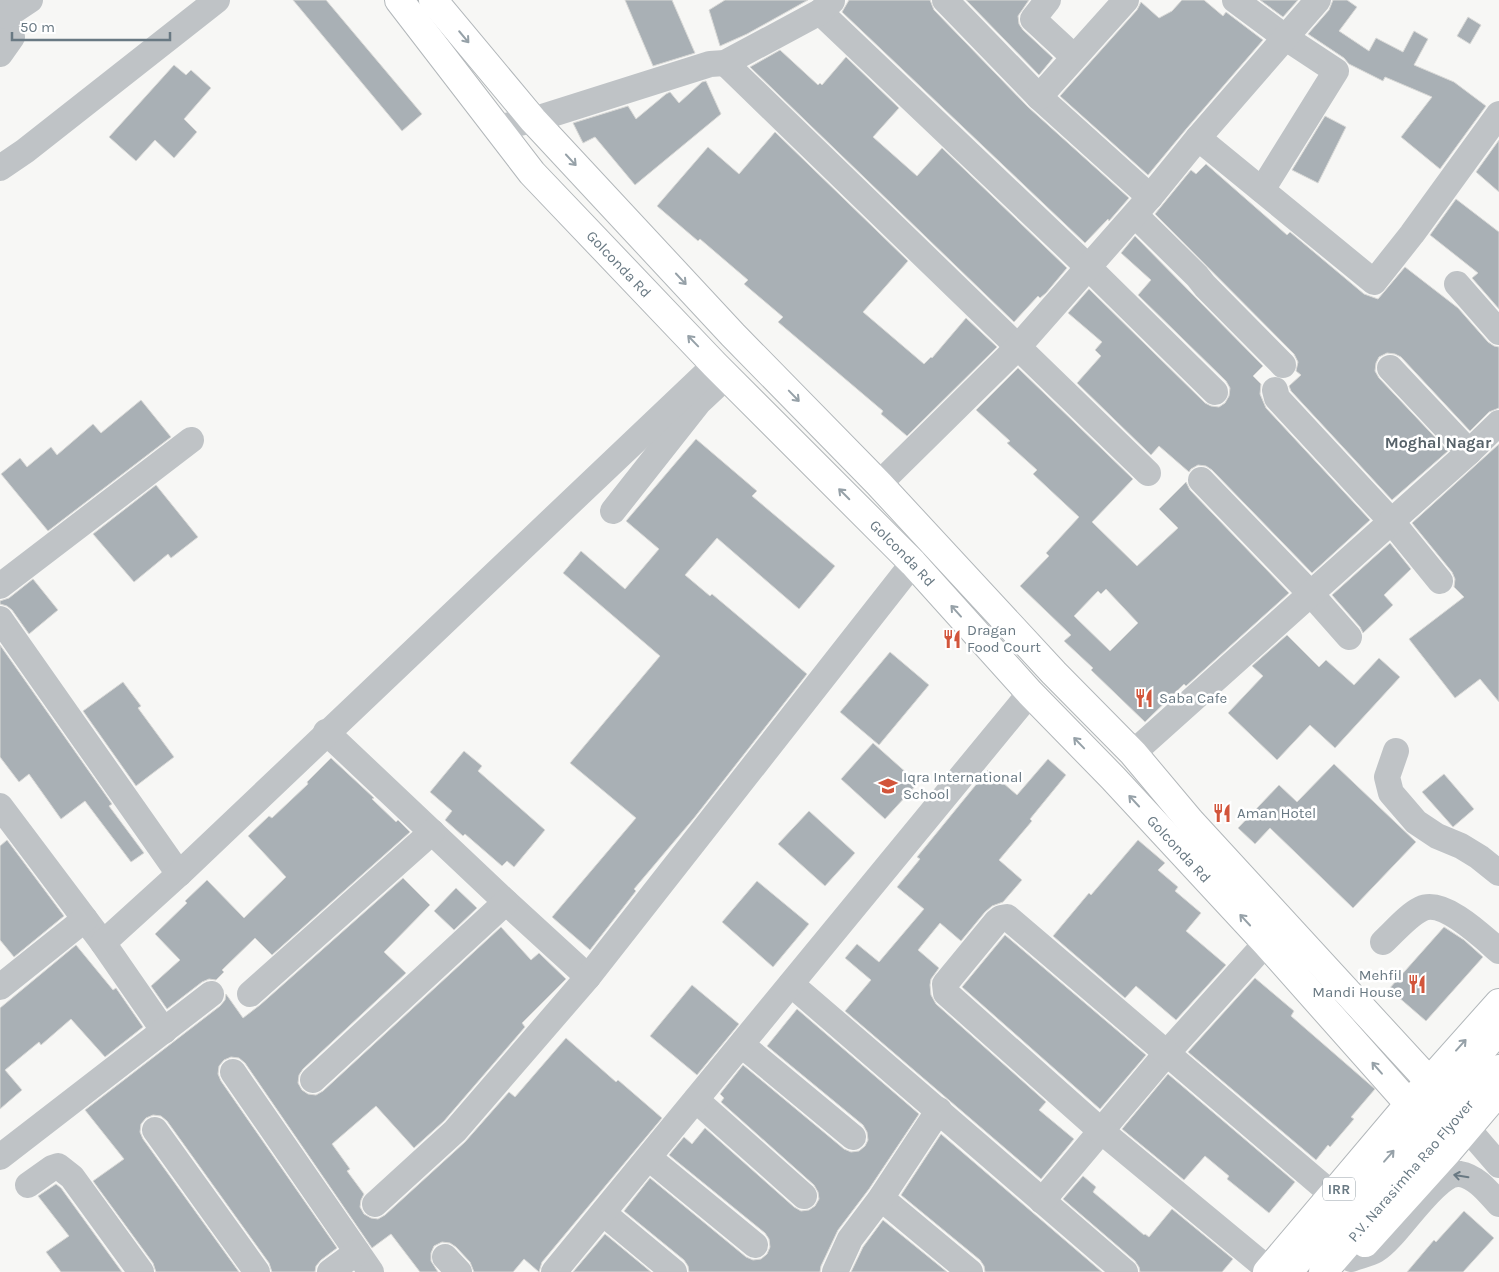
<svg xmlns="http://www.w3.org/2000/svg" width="1499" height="1272" font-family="Karla,sans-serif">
<rect width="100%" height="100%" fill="#f7f7f5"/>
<!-- building -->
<g fill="#a9b0b5" stroke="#d9d9d7" fill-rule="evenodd">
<polygon points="293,0 326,0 422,114 402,131"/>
<polygon points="625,0 672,0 695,53 653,66"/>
<polygon points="725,0 808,0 747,34 720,46 709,10"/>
<polygon points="849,0 930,0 934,10 1028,107 1129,198 1109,221 1108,219 1085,243 842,12"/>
<polygon points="966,0 1029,0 1018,16 1019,24 1023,30 1053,58 1039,75"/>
<polygon points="1182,0 1204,0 1223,16 1226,12 1263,40 1187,128 1148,175 1060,96 1137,10 1141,2 1159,18 1172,11"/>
<polygon points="1260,0 1298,0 1283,17"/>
<polygon points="1333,0 1347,0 1357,7 1339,31 1369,51 1376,38 1403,52 1414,31 1428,39 1414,65 1454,82 1486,106 1440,169 1401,137 1432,97 1385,77 1383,81 1349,64 1344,58 1308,34 1329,10"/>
<polygon points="1468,17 1481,25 1470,44 1457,36"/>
<polygon points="780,50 818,85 820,83 822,85 846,57 899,108 873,137 917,176 942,148 1067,268 1046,293 1040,298 1038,296 1014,322 750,67"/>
<polygon points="174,65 186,75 191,70 211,88 184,119 197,132 174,158 155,140 136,161 109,137"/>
<polygon points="706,81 721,114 635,185 595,137 583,143 573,123 628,106 636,119 666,94 670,92 679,103 702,82"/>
<polygon points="1325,116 1346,127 1318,183 1292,170"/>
<polygon points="775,132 908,261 863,312 924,364 931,357 932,358 966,318 997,347 907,436 881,414 883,411 778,322 783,317 744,284 748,280 700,239 698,241 657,206 708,147 739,174"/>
<polygon points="1499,140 1499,192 1476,172"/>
<polygon points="1206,164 1287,235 1290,232 1364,294 1378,299 1405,267 1458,308 1488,342 1494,346 1499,347 1499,408 1489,412 1470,431 1401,357 1395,354 1387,353 1379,357 1376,363 1375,371 1379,378 1448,451 1392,500 1291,391 1289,386 1301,375 1296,371 1298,362 1294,354 1155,214 1191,170 1196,174"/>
<polygon points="1456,199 1499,232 1499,309 1472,278 1478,273 1430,235"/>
<polygon points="1135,236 1263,366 1253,376 1261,384 1260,394 1266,408 1370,520 1312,573 1212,470 1206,466 1198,465 1191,469 1189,472 1159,446 1151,455 1077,383 1101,356 1095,350 1102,342 1068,313 1089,289 1205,403 1211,406 1219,407 1225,403 1229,396 1230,388 1226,381 1138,295 1151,280 1121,253"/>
<path d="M1018 368 1133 479 1092 522 1137 566 1178 528 1159 509 1186 482 1190 490 1289 593 1186 686 1184 684 1145 722 1091 670 1093 668 1064 641 1071 635 1020 586 1049 556 1046 553 1079 517 1033 474 1037 470 1007 443 1010 441 976 410ZM1106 589 1138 623 1110 651 1074 616 1098 591 1101 594Z"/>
<polygon points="141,400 171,437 48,531 1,474 20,458 27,467 51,447 57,455 93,424 101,433"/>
<polygon points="696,439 757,491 752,496 835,566 799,609 717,538 685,575 710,596 712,594 807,674 694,818 634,889 636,891 590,950 552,917 636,818 570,763 660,656 563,573 581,551 625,589 659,549 626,521"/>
<polygon points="1499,444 1499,702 1480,679 1455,698 1409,639 1464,597 1454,587 1455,579 1452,572 1412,523"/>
<polygon points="156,485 198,537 171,558 168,554 134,582 93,534"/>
<polygon points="1390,543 1411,569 1384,595 1393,605 1363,633 1360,627 1332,595"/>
<polygon points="33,579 58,610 29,634 12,610 7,606 0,604 0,601 9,598"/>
<polygon points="1287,635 1319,667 1326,660 1354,685 1379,658 1400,677 1335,748 1310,725 1277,760 1228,713 1263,676 1252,666"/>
<polygon points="0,645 112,804 109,806 144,853 131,862 85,801 61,819 29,774 19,782 0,757"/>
<polygon points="890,652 929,685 879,745 840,712"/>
<polygon points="123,682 141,706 138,708 174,757 136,786 83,711"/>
<polygon points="873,743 918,783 885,819 841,779"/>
<polygon points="464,751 482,766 478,771 545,830 514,867 507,861 502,866 465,834 463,836 445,820 452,811 430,792"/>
<polygon points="331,758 374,798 372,799 396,822 398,820 410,832 272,955 255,938 222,970 224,972 216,980 209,979 202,982 167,1009 151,986 180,960 155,934 187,903 185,901 207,880 244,918 286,877 248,836 269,816 272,818 308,784 307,782"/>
<polygon points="1048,759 1066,775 1030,819 1032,821 999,860 1022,880 1003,902 992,906 985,912 961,941 940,923 918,950 939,968 931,979 930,985 931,995 936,1004 1046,1102 1039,1110 1074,1139 1041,1179 845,1011 871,980 845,958 857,944 879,962 924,909 897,887 920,859 917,857 988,770 1017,795"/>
<polygon points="1334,764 1416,842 1353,908 1270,828 1255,844 1238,828 1279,785 1297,802"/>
<polygon points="1444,774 1474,809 1453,827 1422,792"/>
<polygon points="809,811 855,853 825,886 778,844"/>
<polygon points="7,840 64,916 14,957 0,940 0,846"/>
<polygon points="1138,840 1165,863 1158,870 1178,887 1175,891 1201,913 1186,931 1226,965 1176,1020 1136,986 1125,998 1053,936 1089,893 1091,895"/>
<polygon points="403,878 430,905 384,952 406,973 303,1069 299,1075 298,1083 302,1090 308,1094 316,1095 323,1091 501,927 531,960 539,953 566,979 522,1023 525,1027 444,1121 414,1148 376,1106 332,1144 350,1169 347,1171 364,1194 361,1200 360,1207 364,1214 371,1218 378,1219 385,1215 465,1142 509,1092 515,1097 566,1038 616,1082 618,1080 662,1118 542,1262 539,1272 524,1259 513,1272 474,1272 470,1262 456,1247 450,1243 442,1242 434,1246 431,1253 431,1261 438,1272 420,1272 391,1234 372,1248 245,1063 239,1058 231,1057 224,1060 219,1066 218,1074 221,1081 337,1248 321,1260 316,1266 315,1272 272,1272 269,1263 167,1121 161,1116 153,1115 146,1118 141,1124 140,1132 143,1139 239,1272 156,1272 153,1263 93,1181 124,1159 85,1110 220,1006 225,1000 226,994 243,1018 260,1005"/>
<polygon points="757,881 809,924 773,967 722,922"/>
<polygon points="456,888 477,908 454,930 434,911"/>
<polygon points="1444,927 1464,940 1483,957 1426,1021 1389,989"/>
<polygon points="1005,935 1146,1055 1100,1109 962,987"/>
<polygon points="76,945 113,990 116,988 143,1027 105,1057 71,1019 41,1045 39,1042 5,1070 22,1090 0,1109 0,1008"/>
<polygon points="1255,978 1294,1011 1291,1016 1375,1089 1351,1117 1354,1119 1330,1147 1328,1145 1316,1160 1188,1052"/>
<polygon points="692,985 739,1024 697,1075 650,1036"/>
<polygon points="797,1009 919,1114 869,1189 838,1230 821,1266 820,1272 689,1272 688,1266 684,1260 624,1211 650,1178 746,1257 753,1260 761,1259 767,1254 770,1247 769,1239 765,1233 669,1155 684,1137 692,1144 705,1128 794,1207 801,1211 809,1210 815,1206 819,1199 818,1192 814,1185 721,1102 724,1098 720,1094 743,1065 844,1149 851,1152 859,1151 865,1146 868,1140 867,1132 863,1125 767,1046"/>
<polygon points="1168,1074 1295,1182 1269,1213 1227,1179 1229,1176 1205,1156 1184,1180 1122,1129"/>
<polygon points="941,1134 1102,1272 985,1272 984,1266 980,1260 901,1195"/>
<polygon points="1083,1176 1096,1187 1093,1192 1144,1235 1145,1234 1149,1237 1172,1209 1233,1259 1222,1272 1140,1272 1139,1267 1135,1261 1063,1199"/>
<polygon points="56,1184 61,1188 122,1272 61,1272 46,1252 69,1236 38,1196"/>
<polygon points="1464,1211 1494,1238 1463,1272 1407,1272 1434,1240 1436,1242"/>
<polygon points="883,1220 947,1272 851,1272 863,1247"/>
<polygon points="605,1234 651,1272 573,1272"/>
</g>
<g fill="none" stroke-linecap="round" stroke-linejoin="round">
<!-- major casing -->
<g stroke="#b2b7ba" stroke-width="30">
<g id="major">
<path id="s1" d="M399 0 532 173 715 365 913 563 1030 693 1113 778 1266 943 1409 1104"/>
<polyline points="433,0 533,120 733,335 879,484 1054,673 1133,753 1190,821 1429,1081"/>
<polyline points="1365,1243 1449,1150 1499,1091"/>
<polyline points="1267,1272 1409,1104 1499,1003"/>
</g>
</g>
<!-- highway casing -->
<g stroke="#b2b6b9" stroke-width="30">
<g id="highway">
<polyline points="1288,1272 1499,1030"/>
<path id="s2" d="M1323 1272 1499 1069"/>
</g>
</g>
<!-- minor -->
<g stroke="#bfc3c6" stroke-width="26">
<polyline points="945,0 1039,97 1150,197"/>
<polyline points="1048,0 1033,19 1074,57"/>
<polyline points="1235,0 1286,38 1336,71 1262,190"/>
<polyline points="0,8 6,16 12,37 0,54"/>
<polyline points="820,12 1088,267 1215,392"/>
<polyline points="6,16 30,0"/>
<polyline points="725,63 1148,473"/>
<polyline points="1039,97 1126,0"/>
<polyline points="497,128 533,120 710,64 725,63 820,12 832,1"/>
<polyline points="1198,138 1374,282 1412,234 1499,114"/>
<polyline points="0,168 25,151 217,0"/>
<polyline points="1135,215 1197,276 1205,286 1283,365"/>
<polyline points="1457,284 1499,332"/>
<polyline points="1390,368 1469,452"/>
<polyline points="1275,390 1277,398 1392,522 1440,581"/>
<polyline points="1201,480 1311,594 1349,637"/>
<polyline points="879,484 1018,347 1150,197 1198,138 1318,0"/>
<polyline points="613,511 699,402 715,387"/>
<polyline points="0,586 191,440"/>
<polyline points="0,619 179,874"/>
<polyline points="326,732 506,902 588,977"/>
<polyline points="1396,751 1387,777 1391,793 1416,822 1437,836 1461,846 1479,857 1499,873"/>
<polyline points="1133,753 1469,452 1499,423"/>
<polyline points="0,806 103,943 164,1031"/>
<path d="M1383 942C1395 931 1407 916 1421 909 1443 898 1483 937 1499 951"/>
<polyline points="103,943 179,874 715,365"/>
<polyline points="791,984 1125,1272"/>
<polyline points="0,987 85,919"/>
<polyline points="250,994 432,832"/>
<polyline points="742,1045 853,1137"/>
<polyline points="233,1072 371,1272"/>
<polyline points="313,1080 506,902"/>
<polyline points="696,1100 804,1196"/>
<polyline points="1467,1128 1499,1165"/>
<polyline points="155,1130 257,1272"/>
<polyline points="0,1157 211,994"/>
<polyline points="649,1158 755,1245"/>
<polyline points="28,1185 52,1168 58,1166 72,1177 141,1272"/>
<polyline points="881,1198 970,1272"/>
<polyline points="1042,1201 1166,1054 1266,943"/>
<polyline points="375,1204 455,1131 588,977 913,563"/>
<polyline points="603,1213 674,1272"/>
<polyline points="445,1257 459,1272"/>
<path d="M1351 1259C1359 1256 1369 1254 1376 1250 1399 1236 1435 1171 1460 1174 1477 1177 1488 1192 1499 1204"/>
<polyline points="1269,1270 1100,1130 946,993 945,984 996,922 1001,918 1007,917 1333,1195"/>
<polyline points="330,1272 357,1252"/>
<polyline points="554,1272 1030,693"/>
<polyline points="835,1272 850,1239 881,1198 939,1110"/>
</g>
<!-- major -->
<use href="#major" stroke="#fff" stroke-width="28"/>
<!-- highway -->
<use href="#highway" stroke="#fff" stroke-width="28"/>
</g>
<!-- one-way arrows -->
<defs><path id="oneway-shaft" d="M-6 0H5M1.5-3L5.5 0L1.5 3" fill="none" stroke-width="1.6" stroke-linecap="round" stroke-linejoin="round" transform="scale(1.25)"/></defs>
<g stroke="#96a1a8">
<use href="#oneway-shaft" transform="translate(464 37) rotate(50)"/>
<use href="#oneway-shaft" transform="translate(571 160) rotate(47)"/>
<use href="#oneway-shaft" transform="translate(681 279) rotate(47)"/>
<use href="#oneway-shaft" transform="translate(693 341) rotate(-134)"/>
<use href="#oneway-shaft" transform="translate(794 396) rotate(46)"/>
<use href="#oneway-shaft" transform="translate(844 494) rotate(-135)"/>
<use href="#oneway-shaft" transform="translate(956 611) rotate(-132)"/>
<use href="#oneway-shaft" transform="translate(1079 743) rotate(-134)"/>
<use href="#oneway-shaft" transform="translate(1134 801) rotate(-133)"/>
<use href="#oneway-shaft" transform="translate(1245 920) rotate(-133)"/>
<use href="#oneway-shaft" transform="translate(1461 1045) rotate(-48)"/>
<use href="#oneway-shaft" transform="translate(1377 1068) rotate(-131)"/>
<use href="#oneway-shaft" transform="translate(1389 1156) rotate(-49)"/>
</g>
<use stroke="#697983" href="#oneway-shaft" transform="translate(1461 1176) rotate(-171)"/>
<!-- icons -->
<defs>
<g id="restaurant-bare" transform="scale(1.5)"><path d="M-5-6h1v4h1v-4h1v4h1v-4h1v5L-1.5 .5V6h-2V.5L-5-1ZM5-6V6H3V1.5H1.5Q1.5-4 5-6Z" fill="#d2553b" stroke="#fff" stroke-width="2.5" paint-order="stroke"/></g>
<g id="university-bare" transform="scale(1.5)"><path d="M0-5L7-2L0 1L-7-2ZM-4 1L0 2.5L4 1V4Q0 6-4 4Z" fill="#d2553b" stroke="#fff" stroke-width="2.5" paint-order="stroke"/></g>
</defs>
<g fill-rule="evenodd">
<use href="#restaurant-bare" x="952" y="639"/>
<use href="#restaurant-bare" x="1144" y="698"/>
<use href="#university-bare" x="888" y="786"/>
<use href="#restaurant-bare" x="1222" y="813"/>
<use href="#restaurant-bare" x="1417" y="984"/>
</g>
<g text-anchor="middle" stroke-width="5" stroke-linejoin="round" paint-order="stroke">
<!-- shield labels -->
<rect fill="#fff" stroke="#96a1a8" stroke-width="1" x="1323" y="1177.5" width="32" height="23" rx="4"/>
<g font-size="14" font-weight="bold" fill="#697983">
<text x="1339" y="1194">IRR</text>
</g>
<!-- street labels -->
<g font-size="15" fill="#697983" stroke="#fff">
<text dy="5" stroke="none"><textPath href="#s1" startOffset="344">Golconda Rd</textPath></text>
<text dy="5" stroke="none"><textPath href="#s1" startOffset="749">Golconda Rd</textPath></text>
<text dy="5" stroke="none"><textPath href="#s1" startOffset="1154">Golconda Rd</textPath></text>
<text dy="5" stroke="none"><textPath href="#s2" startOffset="134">P.V. Narasimha Rao Flyover</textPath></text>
</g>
<!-- poi labels -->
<g font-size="15" fill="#697983" stroke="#fff" text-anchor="start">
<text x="967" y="635">Dragan<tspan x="967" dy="17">Food Court</tspan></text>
<text x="1159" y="703">Saba Cafe</text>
<text x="903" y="782">Iqra International<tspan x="903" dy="17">School</tspan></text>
<text x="1237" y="818">Aman Hotel</text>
<text x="1402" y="980" text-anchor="end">Mehfil<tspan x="1402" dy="17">Mandi House</tspan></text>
</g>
<!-- neighbourhood labels -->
<g font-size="16" font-weight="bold" fill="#576269" stroke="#fff">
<text x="1438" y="448">Moghal Nagar</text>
</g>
</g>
<!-- scale -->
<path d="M12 32v8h158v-8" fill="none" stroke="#697983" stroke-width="2.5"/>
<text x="20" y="32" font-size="15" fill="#697983" stroke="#ffffff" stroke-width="4" paint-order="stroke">50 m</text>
</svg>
